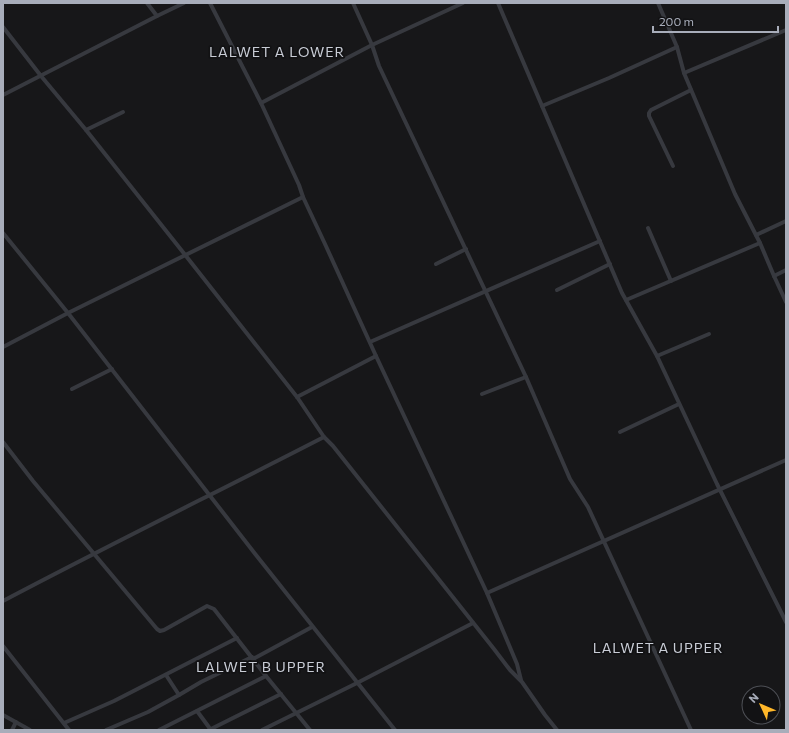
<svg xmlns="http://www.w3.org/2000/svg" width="789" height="733" font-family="Commissioner,sans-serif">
<rect width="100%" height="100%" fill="#171719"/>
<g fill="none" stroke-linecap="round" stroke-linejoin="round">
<!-- street -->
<g stroke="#37393f" stroke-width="4">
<polyline points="147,3 157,16"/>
<polyline points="210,3 261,103 299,185 303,197 325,244 376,356 487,593 517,664 521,680"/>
<polyline points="353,3 372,45 379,66 526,377 570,479 588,507 691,730"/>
<polyline points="498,3 622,293 657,356 717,484 786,622"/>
<polyline points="658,3 677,47 684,73 735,194 760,243 774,276 786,302"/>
<polyline points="3,27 41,76 86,130 186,256 297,397 324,437 333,446 494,649 510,670 522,682 545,715 557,730"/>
<polyline points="684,73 786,30"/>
<polyline points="3,95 157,16 184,3"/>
<polyline points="261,103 372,45 463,3"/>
<polyline points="542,106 609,78 677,47"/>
<polyline points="86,130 123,112"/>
<polyline points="673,166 649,116 649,113 651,110 691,90"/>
<polyline points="648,228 671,281"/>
<polyline points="3,233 68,313 256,555 395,730"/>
<polyline points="756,235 786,221"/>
<polyline points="436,264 466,249"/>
<polyline points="774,276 786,270"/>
<polyline points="557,290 610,264"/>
<polyline points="626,300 760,243"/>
<polyline points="370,342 600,241"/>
<polyline points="3,347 68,313 303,197"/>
<polyline points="657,356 709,334"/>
<polyline points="72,389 112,369"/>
<polyline points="482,394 526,377"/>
<polyline points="297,397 376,356"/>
<polyline points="620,432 679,404"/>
<polyline points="3,442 33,481 157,629 160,631 164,630 207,606 214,609 266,676 310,730"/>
<polyline points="487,593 786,460"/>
<path d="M3 601C109 545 217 492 324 437"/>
<polyline points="3,646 69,730"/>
<polyline points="253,659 312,627"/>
<polyline points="166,675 179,695"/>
<polyline points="197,711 211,730"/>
<polyline points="3,715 30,730"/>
<polyline points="64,723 114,701 237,638"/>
<polyline points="12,730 16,722"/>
<polyline points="106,730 148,712 179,695 201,682 252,657"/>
<polyline points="159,730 266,676"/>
<polyline points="209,730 281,694"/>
<polyline points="262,730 357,683 473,623"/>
</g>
</g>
<g text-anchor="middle" stroke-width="3.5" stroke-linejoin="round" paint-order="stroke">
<!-- quarter labels -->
<g font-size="14" letter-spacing="1" fill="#c9cdd6" stroke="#121214">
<text x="277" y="57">LALWET A LOWER</text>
<text x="658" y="653">LALWET A UPPER</text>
<text x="261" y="672">LALWET B UPPER</text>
</g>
</g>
<!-- border -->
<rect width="789" height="733" fill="none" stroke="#a8adba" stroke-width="8"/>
<!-- north arrow -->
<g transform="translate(761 705) rotate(314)"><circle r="19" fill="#121214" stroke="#4e5056"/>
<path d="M0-3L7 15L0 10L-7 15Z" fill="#ffb729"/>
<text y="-6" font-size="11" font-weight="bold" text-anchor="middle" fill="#a8adba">N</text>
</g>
<!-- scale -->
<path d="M653 26v6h125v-6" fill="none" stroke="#a8adba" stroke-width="2"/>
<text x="659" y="26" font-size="12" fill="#a8adba" stroke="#121214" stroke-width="3" paint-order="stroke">200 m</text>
</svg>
